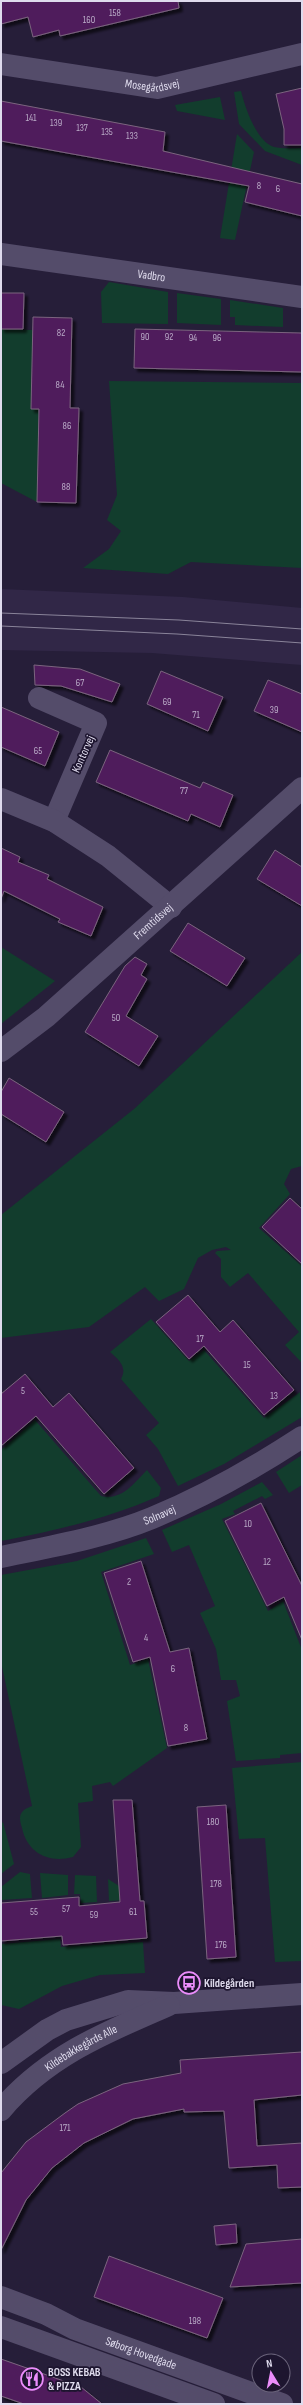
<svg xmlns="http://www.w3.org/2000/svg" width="303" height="2405" font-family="'Sofia Sans Condensed',sans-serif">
<defs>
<filter id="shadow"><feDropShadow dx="3.5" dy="3.5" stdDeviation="1" flood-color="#0009"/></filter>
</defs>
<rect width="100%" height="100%" fill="#261e39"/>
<!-- built -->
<polygon fill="#312747" points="1,589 183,597 302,608 302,665 152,653 1,650"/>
<!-- green -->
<g fill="#123d2d">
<path d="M241 91C245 107 256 141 274 147 282 149 294 148 302 148V165L265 151 239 124 234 92Z"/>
<polygon points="220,97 225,120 177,111 175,105"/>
<polygon points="237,134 254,152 235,240 220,238"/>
<polygon points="109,282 168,292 168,324 102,323 101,292"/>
<polygon points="177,293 221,299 221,325 177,323"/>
<polygon points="230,300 283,308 283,327 235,325 235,317 230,317"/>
<polygon points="1,329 33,330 31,408 39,409 37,502 1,483"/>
<polygon points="109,381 302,383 302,568 191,562 168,574 83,568 109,549 121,531 107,520 117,495"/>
<polygon points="1,947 55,981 1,1024"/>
<polygon points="302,952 302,1166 291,1169 284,1184 290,1194 259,1228 302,1266 302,1363 285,1345 299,1332 248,1273 230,1287 221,1277 221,1259 215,1253 217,1251 231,1250 226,1247 212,1250 198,1258 184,1289 159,1301 145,1287 89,1327 1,1338 1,1215 134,1109"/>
<path d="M151 1319 189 1361 204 1350 264 1418 300 1392 302 1417 224 1464 178 1486 158 1449 146 1435 159 1423 121 1379C128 1367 118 1359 110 1352Z"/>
<path d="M35 1420 101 1496C122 1501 134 1483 147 1470L161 1488 159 1496C109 1518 55 1531 1 1541V1450Z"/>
<polygon points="302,1455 302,1485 289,1493 276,1472"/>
<polygon points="262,1482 273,1495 265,1499 262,1496 233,1511 235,1514 222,1519 268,1611 283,1601 302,1650 302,1753 280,1755 280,1758 236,1761 227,1701 240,1696 236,1680 221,1680 216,1649 200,1613 215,1606 189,1545 172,1552 162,1530 221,1504"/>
<path d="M146 1538 154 1554 101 1572 130 1665 148 1659 167 1748 113 1786 110 1782 92 1786 93 1801 78 1803 81 1847 73 1857C48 1864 27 1852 22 1828 20 1821 18 1815 24 1810 26 1808 30 1807 32 1806L1 1662V1575L77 1561Z"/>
<polygon points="302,1762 302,1961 275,1962 265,1838 239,1839 232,1768"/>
<polygon points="3,1822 14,1864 1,1874 1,1824"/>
<polygon points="20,1872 30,1874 32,1898 1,1900 1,1887"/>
<polygon points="40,1873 68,1875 68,1895 42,1898"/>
<polygon points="75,1875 96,1876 97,1902 81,1903 80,1894 74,1894"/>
<polygon points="108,1879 140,1899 109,1901"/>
<polygon points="60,1939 61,1947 143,1942 145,1973 100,1975 62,1986 19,2009 1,2005 1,1944"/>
</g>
<!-- building -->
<g fill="#501d5b" stroke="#7b647f" filter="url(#shadow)">
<polygon points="1,1 178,1 179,8 60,36 59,30 33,37 28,17 1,24"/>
<polygon points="302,88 302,145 284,145 284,129 276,94"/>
<polygon points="1,101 165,132 163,151 302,184 302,216 245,202 249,186 1,141"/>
<polygon points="1,293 24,293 23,329 1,329"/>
<polygon points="33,317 72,318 70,408 79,408 76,503 37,502 39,409 31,409"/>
<polygon points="135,329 302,333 302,372 134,368"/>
<polygon points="34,665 80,669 120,684 112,702 61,686 35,685"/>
<polygon points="161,671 223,697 208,731 147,704"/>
<polygon points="268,680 302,694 302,732 254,711"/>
<polygon points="1,707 59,732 45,766 1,747"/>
<polygon points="110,750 200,788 203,782 233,795 220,827 191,814 188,821 96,782"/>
<polygon points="1,848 20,857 18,862 49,875 47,879 103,907 91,936 58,922 60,919 4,891 1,899"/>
<polygon points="275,850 302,867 302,906 257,879"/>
<polygon points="188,923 245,958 227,986 170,951"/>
<polygon points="135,957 147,964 141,975 147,979 126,1016 158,1036 139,1066 85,1032 125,966"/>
<polygon points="9,1078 64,1112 46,1142 1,1114 1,1092"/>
<polygon points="290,1198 302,1209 302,1264 262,1227"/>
<polygon points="188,1295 220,1332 233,1320 294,1390 264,1415 204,1346 189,1359 156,1322"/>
<polygon points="25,1374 53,1407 69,1393 134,1468 104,1494 36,1416 1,1446 1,1394"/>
<polygon points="261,1503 302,1586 302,1640 284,1597 267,1606 225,1521"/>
<polygon points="141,1561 170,1652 189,1648 207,1739 168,1746 150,1657 133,1662 104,1573"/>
<polygon points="113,1800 132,1800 140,1901 144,1901 147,1938 63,1945 62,1936 1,1941 1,1903 79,1897 79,1906 120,1902"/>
<polygon points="226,1805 236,1957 207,1959 197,1807"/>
<polygon points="302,2052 302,2095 254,2100 257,2146 302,2143 302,2187 278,2188 277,2165 229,2168 224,2111 184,2112 184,2109 133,2119 84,2143 52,2168 26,2200 1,2250 1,2173 26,2142 65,2113 78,2104 123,2084 181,2073 180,2060"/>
<polygon points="236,2224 237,2243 216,2245 214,2226"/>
<polygon points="302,2239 302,2283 230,2287 246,2244"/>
<polygon points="109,2256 223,2298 207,2338 94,2297"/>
<polygon points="1,2359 81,2387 102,2404 24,2404 1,2396"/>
</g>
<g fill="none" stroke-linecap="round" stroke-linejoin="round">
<!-- minor -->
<g stroke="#544c6a" stroke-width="22">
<path id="s1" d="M1 64 157 88 302 54"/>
<path id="s2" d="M1 254 302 297"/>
<polyline points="39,698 96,723 54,821"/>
<polyline points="1,799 54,821 108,856 171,907"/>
<path id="s3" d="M1 1051 46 1017 302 788"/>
<path id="s4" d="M1 1557C49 1547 106 1537 152 1518 203 1497 256 1467 302 1437"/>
<polyline points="1,2063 47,2030 66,2020 128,2001 174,2003 302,1994"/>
<path id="s5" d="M1 2110C47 2056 106 2032 169 2005"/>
<path id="s6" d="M1 2297 46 2314 75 2329 282 2404"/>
<polyline points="1,2327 214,2404"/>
</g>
<!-- tram -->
<g stroke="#8a849a" stroke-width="1">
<polyline points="1,613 179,620 302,629"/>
<polyline points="1,626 177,634 302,643"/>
</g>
</g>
<!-- icons -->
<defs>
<g id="bus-ring" transform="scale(1.15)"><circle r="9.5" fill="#1d152f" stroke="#eb8dfb" stroke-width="1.5"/><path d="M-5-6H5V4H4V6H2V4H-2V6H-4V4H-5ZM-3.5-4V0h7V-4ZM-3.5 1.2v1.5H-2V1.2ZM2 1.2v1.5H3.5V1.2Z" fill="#eb8dfb"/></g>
<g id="restaurant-ring" transform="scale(1.15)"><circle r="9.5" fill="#1d152f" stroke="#eb8dfb" stroke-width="1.5"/><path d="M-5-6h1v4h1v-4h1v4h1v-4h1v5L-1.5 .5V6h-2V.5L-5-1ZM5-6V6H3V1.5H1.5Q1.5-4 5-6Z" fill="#eb8dfb"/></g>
</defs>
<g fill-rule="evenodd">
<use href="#bus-ring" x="189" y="1983"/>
<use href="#restaurant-ring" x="32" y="2379"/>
</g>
<g text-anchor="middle" stroke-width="3.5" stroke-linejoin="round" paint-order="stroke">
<!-- number labels -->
<g font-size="10" fill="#bbacc8">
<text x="115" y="16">158</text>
<text x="89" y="23">160</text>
<text x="31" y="121">141</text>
<text x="56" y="126">139</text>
<text x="82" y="131">137</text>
<text x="107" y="135">135</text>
<text x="132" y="139">133</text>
<text x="259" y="189">8</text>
<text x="278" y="192">6</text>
<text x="61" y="336">82</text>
<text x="145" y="340">90</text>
<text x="169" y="340">92</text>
<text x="193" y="341">94</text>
<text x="217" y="341">96</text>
<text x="60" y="388">84</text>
<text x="67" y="429">86</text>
<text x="66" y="490">88</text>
<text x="80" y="686">67</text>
<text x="167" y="705">69</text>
<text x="274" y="713">39</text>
<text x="196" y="718">71</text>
<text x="38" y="754">65</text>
<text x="184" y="794">77</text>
<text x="116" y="1021">50</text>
<text x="200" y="1342">17</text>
<text x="247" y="1368">15</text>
<text x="23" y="1394">5</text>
<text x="274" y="1399">13</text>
<text x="248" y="1527">10</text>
<text x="267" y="1565">12</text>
<text x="129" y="1585">2</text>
<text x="146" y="1641">4</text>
<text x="173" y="1672">6</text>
<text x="186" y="1731">8</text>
<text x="213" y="1825">180</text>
<text x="216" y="1887">178</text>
<text x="66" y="1912">57</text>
<text x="34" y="1915">55</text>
<text x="133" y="1915">61</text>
<text x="94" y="1918">59</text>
<text x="221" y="1948">176</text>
<text x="65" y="2131">171</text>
<text x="195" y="2324">198</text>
</g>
<!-- street labels -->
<g font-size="12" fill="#dfdbed" stroke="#1d152f">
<text dy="4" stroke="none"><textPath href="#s1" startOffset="153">Mosegårdsvej</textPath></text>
<text dy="4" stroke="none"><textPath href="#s2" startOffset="152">Vadbro</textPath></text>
<text transform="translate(83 754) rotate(-66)" y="4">Kontorvej</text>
<text dy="4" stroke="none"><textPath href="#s3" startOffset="200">Fremtidsvej</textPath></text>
<text dy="4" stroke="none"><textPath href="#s4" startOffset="164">Solnavej</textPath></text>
<text dy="4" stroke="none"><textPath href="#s5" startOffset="102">Kildebakkegårds Alle</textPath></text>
<text dy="4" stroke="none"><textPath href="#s6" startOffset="151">Søborg Hovedgade</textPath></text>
</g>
<!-- poi labels -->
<g font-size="12" font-weight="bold" fill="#dfdbed" stroke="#1d152f" text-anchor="start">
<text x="204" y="1987">Kildegården</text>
<text x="48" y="2376">BOSS KEBAB<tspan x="48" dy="14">&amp; PIZZA</tspan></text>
</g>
</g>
<!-- border -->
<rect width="303" height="2405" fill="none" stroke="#dfdbed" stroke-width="4"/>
<!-- north arrow -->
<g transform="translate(271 2373) rotate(350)"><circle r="19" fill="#1d152f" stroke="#6b647b"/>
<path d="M0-3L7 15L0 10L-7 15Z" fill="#eb8dfb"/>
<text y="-6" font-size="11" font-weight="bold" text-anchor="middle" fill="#dfdbed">N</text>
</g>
</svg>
